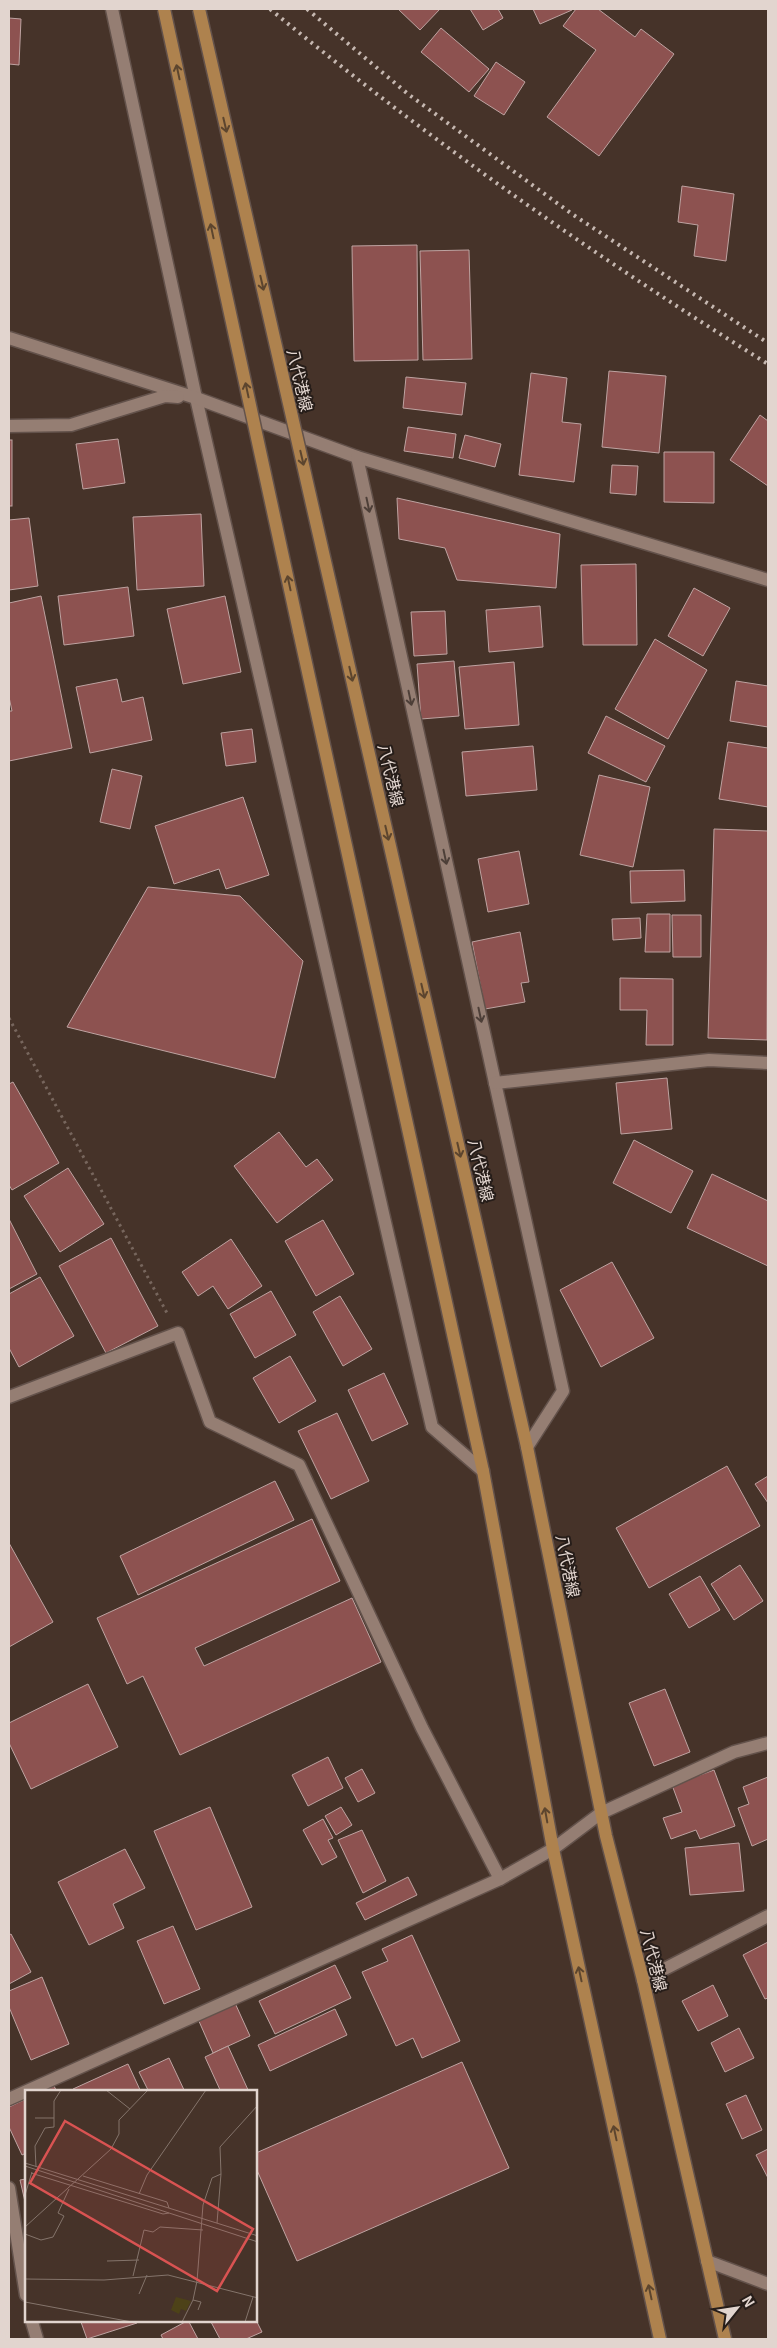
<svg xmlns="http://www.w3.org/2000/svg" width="777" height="2348" font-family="Georgia,'Noto Sans JP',serif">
<rect width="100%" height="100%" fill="#463329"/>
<!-- building -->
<g fill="#8d5250" stroke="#bea3a1">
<polygon points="398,9 440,9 420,30"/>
<polygon points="470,9 498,9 503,18 483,30"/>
<polygon points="533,9 572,9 572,10 540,24"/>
<polygon points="576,9 598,9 635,37 641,29 674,54 599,156 547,117 596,50 563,26"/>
<polygon points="9,18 21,19 19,65 9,64"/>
<polygon points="441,28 489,69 469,92 421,52"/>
<polygon points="496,62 525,82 504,115 474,96"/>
<polygon points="682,186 734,194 726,261 694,256 698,225 678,222"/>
<polygon points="417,245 418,360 354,361 352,246"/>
<polygon points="469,250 472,359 423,360 420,251"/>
<polygon points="609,371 666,376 659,453 602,447"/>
<polygon points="531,373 567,378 562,422 581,424 574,482 519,475"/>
<polygon points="406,377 466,383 462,415 403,408"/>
<polygon points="760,415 768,421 768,486 730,460"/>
<polygon points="408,427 456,434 453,458 404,451"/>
<polygon points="465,435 501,444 495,467 459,458"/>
<polygon points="118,439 125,483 83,489 76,444"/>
<rect x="9" y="440" width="3" height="66"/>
<polygon points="664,452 714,452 714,503 664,502"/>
<polygon points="612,465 638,466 636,495 610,493"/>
<polygon points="397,498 560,534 556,588 457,580 445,548 399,539"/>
<polygon points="201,514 204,586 137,590 133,517"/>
<polygon points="29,518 38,586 9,590 9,520"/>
<polygon points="636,564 637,645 583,645 581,565"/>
<polygon points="128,587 134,636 64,645 58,596"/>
<polygon points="694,588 730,608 703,656 668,636"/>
<polygon points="41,596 72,748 9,761 9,711 12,711 9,697 9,603"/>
<polygon points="225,596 241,672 183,684 167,609"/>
<polygon points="540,606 543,647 489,652 486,610"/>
<polygon points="445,611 447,654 414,656 411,612"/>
<polygon points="655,639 707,670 668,739 615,709"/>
<polygon points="454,661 459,716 421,719 417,664"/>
<polygon points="514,662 519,725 465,729 459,667"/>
<polygon points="117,679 122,702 143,697 152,740 90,753 76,687"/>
<polygon points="736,681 768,686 768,727 730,721"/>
<polygon points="606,716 665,746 646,782 588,753"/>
<polygon points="252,729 256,762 226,766 221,733"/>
<polygon points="728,742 768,748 768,807 719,799"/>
<polygon points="533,746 537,790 466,796 462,752"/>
<polygon points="112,769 142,776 130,829 100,822"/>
<polygon points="599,775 650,787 633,867 580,855"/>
<polygon points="243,797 269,875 226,889 219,869 174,884 155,826"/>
<polygon points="714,829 768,831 767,1040 708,1038"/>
<polygon points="519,851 529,904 488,912 478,859"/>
<polygon points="684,870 685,901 631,903 630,871"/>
<polygon points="148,887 240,896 303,961 275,1078 67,1027"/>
<polygon points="647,914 670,914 670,952 645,952"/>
<polygon points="672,915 701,915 701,957 673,957"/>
<polygon points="640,918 641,938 613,940 612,919"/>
<polygon points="520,932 529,982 521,983 525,1002 485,1009 472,942"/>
<polygon points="620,978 673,979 673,1045 646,1045 647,1010 620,1010"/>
<polygon points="667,1078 672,1129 621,1134 616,1083"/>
<polygon points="13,1082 59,1163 12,1190 9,1185 9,1084"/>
<polygon points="279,1132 306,1167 317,1159 333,1180 277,1223 234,1166"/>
<polygon points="634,1140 693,1171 671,1213 613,1183"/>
<polygon points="68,1168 104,1224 60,1252 24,1196"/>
<polygon points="712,1174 768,1201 768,1266 687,1228"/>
<polygon points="9,1219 37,1274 9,1289"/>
<polygon points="323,1220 354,1274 316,1296 285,1241"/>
<polygon points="111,1238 158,1326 106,1353 59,1266"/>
<polygon points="231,1239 262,1286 228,1309 213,1286 198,1296 182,1272"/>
<polygon points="612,1262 654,1338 601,1367 560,1290"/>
<polygon points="40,1277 74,1336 19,1367 9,1348 9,1294"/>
<polygon points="271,1291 296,1335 255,1358 230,1314"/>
<polygon points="340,1296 372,1349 343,1366 313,1312"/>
<polygon points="290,1356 316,1401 279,1423 253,1378"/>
<polygon points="384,1373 408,1424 372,1441 348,1390"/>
<polygon points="337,1413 369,1481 331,1499 298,1431"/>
<polygon points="727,1466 760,1526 649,1588 616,1528"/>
<polygon points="768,1476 768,1503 755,1484"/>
<polygon points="275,1481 294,1520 138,1595 120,1556"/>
<polygon points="312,1519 340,1581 195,1648 204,1666 352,1598 381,1662 180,1755 143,1676 127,1684 97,1618"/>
<polygon points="9,1543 53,1622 9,1647"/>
<polygon points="740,1565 763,1601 734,1620 711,1584"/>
<polygon points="700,1576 720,1610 689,1628 669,1594"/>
<polygon points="88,1684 118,1747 31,1789 9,1743 9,1723"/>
<polygon points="665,1689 690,1752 654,1766 629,1703"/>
<polygon points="328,1757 343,1788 308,1806 292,1775"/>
<polygon points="362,1769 375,1793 358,1802 345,1778"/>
<polygon points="714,1770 735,1826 700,1839 696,1830 671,1839 663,1818 682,1812 672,1785"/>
<polygon points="768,1777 768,1839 752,1846 738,1808 749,1804 743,1787"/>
<polygon points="210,1807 252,1907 196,1930 154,1831"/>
<polygon points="341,1807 352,1825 336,1835 325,1816"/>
<polygon points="323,1819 333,1838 328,1840 337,1857 322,1865 303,1830"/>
<polygon points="362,1830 386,1881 363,1893 338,1840"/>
<polygon points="739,1843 744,1891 690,1895 685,1848"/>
<polygon points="125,1849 145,1888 113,1904 124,1928 89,1945 58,1882"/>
<polygon points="408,1877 417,1895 365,1920 356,1903"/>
<polygon points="173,1926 200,1989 164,2004 137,1941"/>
<polygon points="11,1934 31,1972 9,1984 9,1935"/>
<polygon points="412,1935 460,2041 422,2058 413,2038 396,2046 362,1972 388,1961 382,1949"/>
<polygon points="768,1942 768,1998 765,1999 743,1955"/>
<polygon points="335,1965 351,1998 275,2034 259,2001"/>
<polygon points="42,1977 69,2044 31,2060 9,2007 9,1991"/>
<polygon points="713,1985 728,2016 698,2031 682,2001"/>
<polygon points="235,2003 250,2036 213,2053 198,2019"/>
<polygon points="335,2009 347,2035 270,2071 258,2045"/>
<polygon points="739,2028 754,2058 725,2072 711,2043"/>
<polygon points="228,2046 249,2092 221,2092 205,2057"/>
<polygon points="169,2058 185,2092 149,2092 139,2072"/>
<polygon points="462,2062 509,2168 297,2261 256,2168 256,2153"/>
<polygon points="128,2064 141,2092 74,2092 73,2089"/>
<polygon points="54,2086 57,2092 42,2092"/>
<polygon points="746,2095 762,2130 742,2139 726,2104"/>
<polygon points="26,2099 26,2153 22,2155 9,2127 9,2107"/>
<polygon points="768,2149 768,2178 756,2155"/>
<polygon points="26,2179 26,2206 20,2180"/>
<polygon points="256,2320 262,2332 246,2339 220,2339 211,2322 256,2322"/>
<polygon points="81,2322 137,2322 137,2323 87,2339"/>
<polygon points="185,2322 189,2322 198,2339 163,2339 161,2335"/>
</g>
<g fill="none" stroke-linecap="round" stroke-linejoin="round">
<!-- minor casing -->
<g stroke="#63524b" stroke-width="15">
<g id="minor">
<polyline points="112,9 196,398 432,1427 483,1471"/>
<polyline points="9,338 196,398 357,457 768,580"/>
<polyline points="9,426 71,425 165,396 178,397"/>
<polyline points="357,457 563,1391 527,1447"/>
<polyline points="495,1083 709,1060 768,1063"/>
<polyline points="9,1397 178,1333 210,1422 299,1465 422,1728 500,1879"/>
<polyline points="643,1980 768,1916"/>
<polyline points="9,2099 500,1879 553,1849 601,1813 734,1752 768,1743"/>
<polyline points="9,2188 26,2295"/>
<polyline points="707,2261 768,2284"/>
<polyline points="32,2322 37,2339"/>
</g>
</g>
<!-- major casing -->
<g stroke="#63524b" stroke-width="15">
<g id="major">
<polyline points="340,627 527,1447 606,1836 643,1980 725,2339"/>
<polyline points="299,631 483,1471 553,1849 660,2339"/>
</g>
</g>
<!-- path -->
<polyline stroke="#77665d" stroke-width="3" stroke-dasharray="2.5 4" stroke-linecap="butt" points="9,1018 167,1313"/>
<!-- minor -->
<use href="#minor" stroke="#957e73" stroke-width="12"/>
<!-- major -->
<use href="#major" stroke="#ae824e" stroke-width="12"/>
<!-- rail -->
<g stroke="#c6b8b1" stroke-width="4" stroke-dasharray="2.5 5" stroke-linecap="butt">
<path d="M270 9C428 139 594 256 768 364"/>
<polyline points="307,9 408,94 572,214 768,343"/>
</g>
<!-- major-bridge casing -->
<g stroke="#63524b" stroke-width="15" stroke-linecap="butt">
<g id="major-bridge">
<polyline points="164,9 299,631"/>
<polyline points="199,9 340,627"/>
</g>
</g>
<!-- major-bridge -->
<use href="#major-bridge" stroke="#ae824e" stroke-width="12"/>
</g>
<!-- one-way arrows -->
<defs><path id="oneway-shaft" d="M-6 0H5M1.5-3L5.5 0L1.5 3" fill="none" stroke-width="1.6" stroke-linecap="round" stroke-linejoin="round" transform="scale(1.25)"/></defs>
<g stroke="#5c452e">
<use href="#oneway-shaft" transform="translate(178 72) rotate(-102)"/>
<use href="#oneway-shaft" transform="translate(225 125) rotate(77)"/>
<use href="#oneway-shaft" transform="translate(212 231) rotate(-102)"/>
<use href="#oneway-shaft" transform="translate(262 283) rotate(77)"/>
<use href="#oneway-shaft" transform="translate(247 390) rotate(-102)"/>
<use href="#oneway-shaft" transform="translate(302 458) rotate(77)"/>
<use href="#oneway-shaft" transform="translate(289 583) rotate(-102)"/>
<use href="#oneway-shaft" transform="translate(351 674) rotate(77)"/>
<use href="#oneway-shaft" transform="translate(387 833) rotate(77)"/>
<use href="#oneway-shaft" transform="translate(423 991) rotate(77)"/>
<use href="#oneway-shaft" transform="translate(459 1150) rotate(77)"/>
<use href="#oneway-shaft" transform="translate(546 1815) rotate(-100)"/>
<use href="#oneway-shaft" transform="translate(580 1974) rotate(-102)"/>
<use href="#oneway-shaft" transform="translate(615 2133) rotate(-102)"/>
<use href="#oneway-shaft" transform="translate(650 2292) rotate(-102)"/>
</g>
<g stroke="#4d3f38">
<use href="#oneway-shaft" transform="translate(368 505) rotate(78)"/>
<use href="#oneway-shaft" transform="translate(410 698) rotate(78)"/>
<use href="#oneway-shaft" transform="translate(445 857) rotate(78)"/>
<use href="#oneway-shaft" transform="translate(480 1015) rotate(78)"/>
</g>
<g text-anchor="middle" stroke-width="4" stroke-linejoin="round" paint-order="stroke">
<!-- street labels -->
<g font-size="16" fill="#e2d5cf" stroke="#261d19">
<text transform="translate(300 380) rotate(77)" y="6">八代港線</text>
<text transform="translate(391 775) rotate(77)" y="6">八代港線</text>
<text transform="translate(481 1170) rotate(77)" y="6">八代港線</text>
<text transform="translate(568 1566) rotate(79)" y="6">八代港線</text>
<text transform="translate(654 1960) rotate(76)" y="6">八代港線</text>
</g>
</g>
<!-- overview -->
<g transform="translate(25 2090)">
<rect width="232" height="232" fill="#463329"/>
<path d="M151 207 166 211 161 221 156 219 154 224 146 220Z" fill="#4d4218"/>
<path fill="none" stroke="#84746b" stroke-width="1" d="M81 0 105 19M10 28H29M0 73 233 146M0 76 233 152M11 77 10 56 20 38 29 37V11L36 0M6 83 138 124 144 123M58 86 142 112 144 118M114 104 122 85 181 0M0 105 7 82M192 133 196 84M0 137 86 59 94 44V30L123 0M0 144 16 150 28 147 39 126 33 123 44 99M82 171 114 170M108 186 119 140 128 142 135 137 178 140M0 189 79 190 143 185 233 208M114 204 122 185M168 210 176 212 173 220M0 212 107 232M157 232 168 210 172 191 178 115 187 88 196 84 195 57 233 15M220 232 228 207"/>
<path fill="#d95352" fill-opacity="0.15" stroke="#d95352" stroke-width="2.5" d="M40 31 228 139 192 201 5 93Z"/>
<rect width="232" height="232" fill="none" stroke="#e2d5cf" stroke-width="2.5"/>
</g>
<!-- border -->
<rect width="777" height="2348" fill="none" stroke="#e2d5cf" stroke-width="20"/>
<!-- north arrow -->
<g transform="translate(737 2308) rotate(60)" stroke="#261d19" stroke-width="4" paint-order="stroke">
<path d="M0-4L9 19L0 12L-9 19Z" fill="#e2d5cf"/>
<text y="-8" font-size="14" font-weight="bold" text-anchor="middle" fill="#e2d5cf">N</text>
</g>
</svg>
